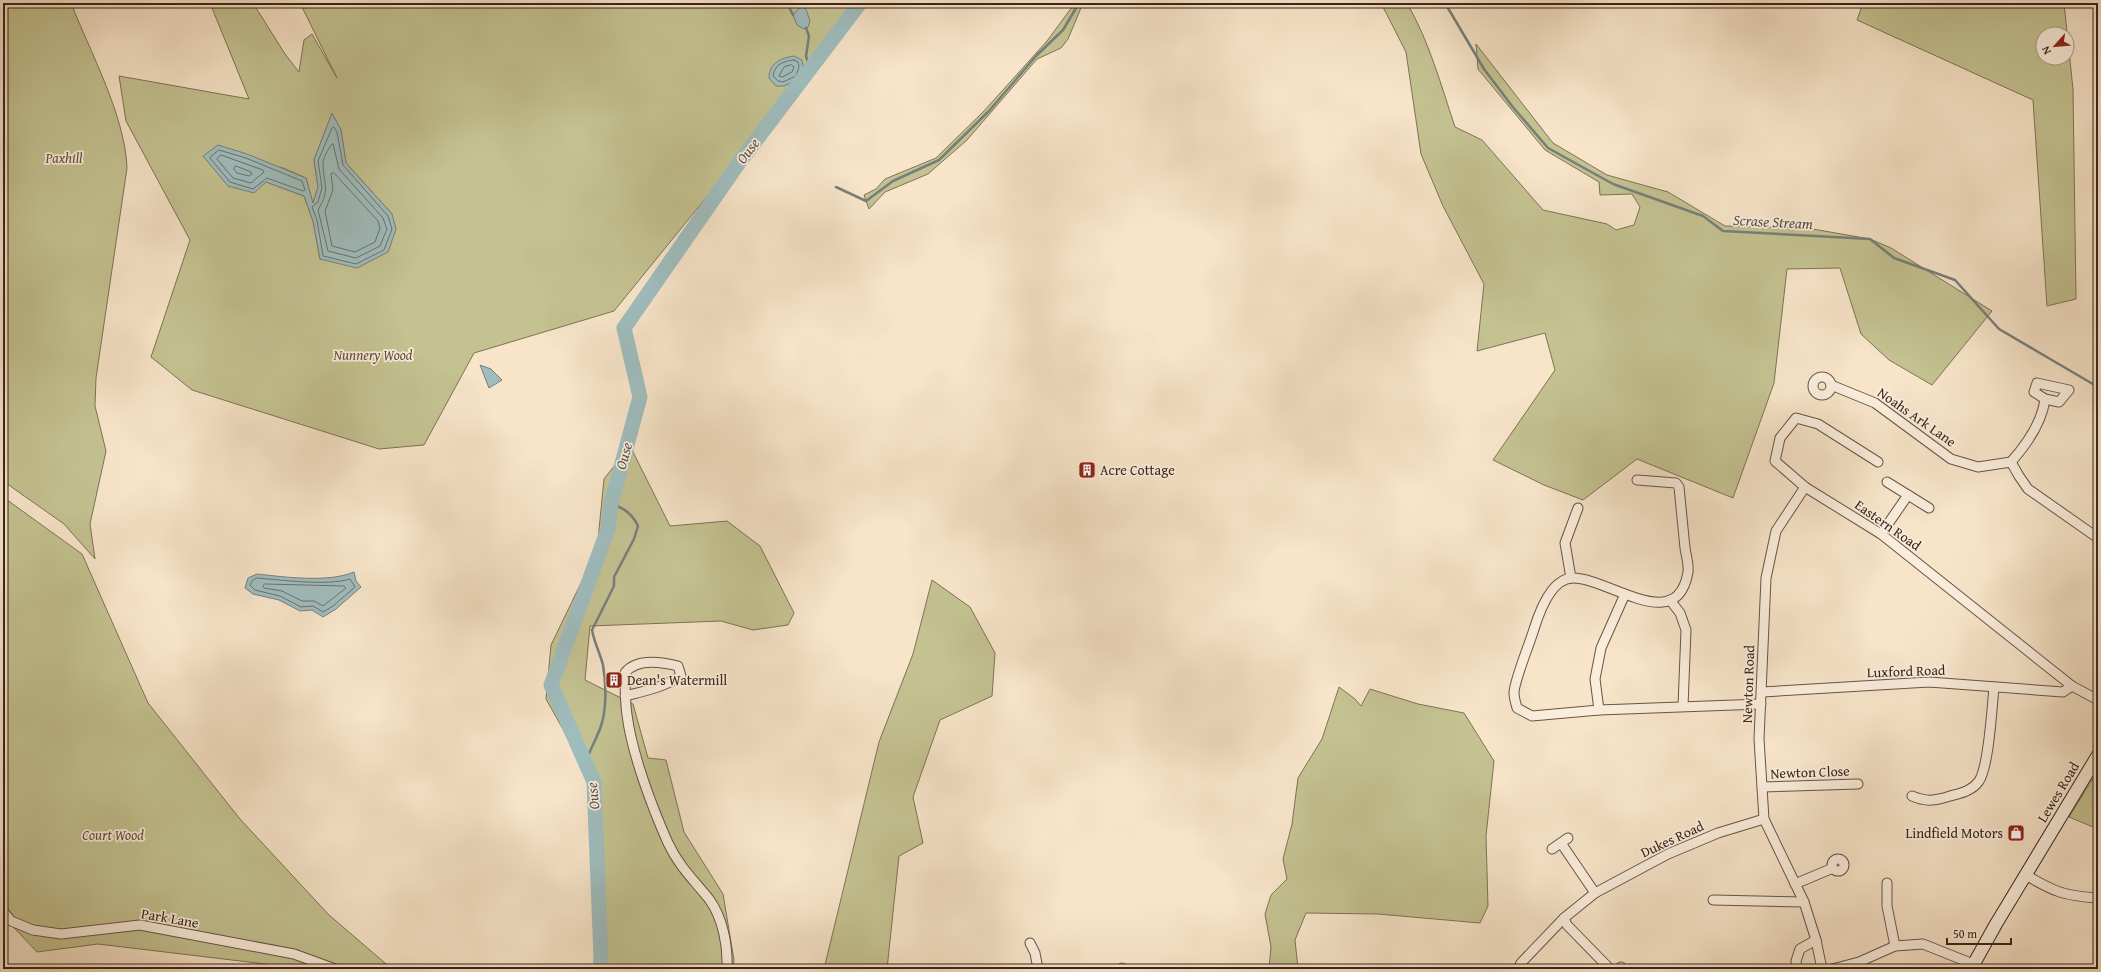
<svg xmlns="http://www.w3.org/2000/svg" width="2101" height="972" font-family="'Gentium Book Plus',serif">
<rect width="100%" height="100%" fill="#f7e4c9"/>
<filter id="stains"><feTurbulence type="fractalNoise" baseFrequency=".005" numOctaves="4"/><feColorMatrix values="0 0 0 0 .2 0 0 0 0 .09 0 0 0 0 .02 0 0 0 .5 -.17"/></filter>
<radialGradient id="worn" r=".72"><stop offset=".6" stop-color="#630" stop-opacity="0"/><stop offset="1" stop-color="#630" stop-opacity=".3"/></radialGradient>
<!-- green -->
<g fill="#c4c291" stroke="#7f7256" fill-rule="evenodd">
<path d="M3 3H71C90 52 125 115 127 168L96 378 95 406 106 451 90 524 95 559 64 524 3 481Z"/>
<path d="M210 3H253L285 54 299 72 304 40 312 34 337 78 300 3H860L809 71 614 311 474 353 424 445 379 449 192 390 151 357 190 240 126 121 119 76 249 99ZM332 114 341 130 346 163 392 214 320 259 313 221 304 196 266 182 281 167 306 178 313 204 318 187 314 160Z"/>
<polygon points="1075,3 1083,3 1068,39 1061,48 1037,59 967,140 928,174 885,192 869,209 864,195 876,189 885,179 936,158 984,111 1047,41"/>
<path d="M1381 3H1407C1429 41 1441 85 1455 127L1482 140 1543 210 1607 224 1616 230 1634 225 1640 207 1632 194 1600 195 1599 182 1545 150 1478 69 1476 44 1553 143 1607 175 1668 192 1725 226 1807 228 1870 239 1891 248 1992 311 1932 385 1889 360 1861 334 1840 268 1787 269 1774 383 1733 498 1637 459 1583 500 1544 485 1493 460 1555 370 1545 333 1477 351 1484 284 1443 206 1421 154 1406 52Z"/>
<path d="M1863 3H2064L2073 89 2076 299 2047 306 2033 100 1857 20ZM2043 34H2067V58H2043Z"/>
<polygon points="630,446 670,526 727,521 760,546 794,613 788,625 753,630 721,621 590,626 585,680 633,704 648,758 666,760 684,832 723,894 734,960 733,969 596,969 587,772 546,699 551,645 597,550 604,479"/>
<polygon points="3,497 82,554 148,703 240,819 329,915 392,969 307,969 98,944 37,952 3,916"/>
<polygon points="932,580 970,607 995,653 992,696 940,720 913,797 923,843 899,856 887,969 824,969 879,742 913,654"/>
<polygon points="1339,687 1355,699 1361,706 1370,689 1418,704 1464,713 1494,761 1486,836 1488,906 1480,923 1378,914 1306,913 1295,940 1298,969 1269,969 1271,947 1265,914 1271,895 1287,879 1283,859 1292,824 1298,778 1322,739"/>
<polygon points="2098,770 2098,829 2069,817"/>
</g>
<!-- water -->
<g fill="#9fbdbe" stroke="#777f7c">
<polygon points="802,7 806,9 810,21 808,27 804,29 797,25 793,15 799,8"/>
<path d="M794 56 802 60 803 66 799 79 784 86H776L769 78C769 63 781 58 794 56Z"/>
<polygon points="332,113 341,130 346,163 392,214 396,229 388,252 357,268 320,259 313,221 304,196 266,182 254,193 228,186 203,156 218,145 247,154 306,178 313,203 318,187 314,160"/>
<polygon points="480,365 491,369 502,380 489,388"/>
<path d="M354 572 356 581 361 587 336 609 323 617 312 610 300 611 279 600 253 594 245 588 248 578 257 574C285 577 328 583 354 572Z"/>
</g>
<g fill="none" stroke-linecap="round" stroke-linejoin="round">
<!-- shore -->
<g stroke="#6c706c" stroke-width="1">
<path d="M794 60 798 62 799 67 796 76 783 82 778 81 773 76C775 64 783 61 794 60Z"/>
<polygon points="792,65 794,67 792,72 782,77 779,76 784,67"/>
<polygon points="334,127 337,132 343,165 388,216 392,229 384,250 356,264 323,256 317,220 312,207 318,202 322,188 318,161 332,128"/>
<path d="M333 144 339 169 383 218 387 229 380 246 356 258 328 251 318 210C331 189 323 184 323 163 323 158 328 150 331 145Z"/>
<polygon points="219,150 246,158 302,181 305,190 303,191 267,178 253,189 230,182 210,158"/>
<polygon points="221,155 263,170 264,172 251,183 233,178 217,159"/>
<polygon points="236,166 251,172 252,174 249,176 237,173 234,169"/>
<polygon points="334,173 378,221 380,228 375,242 355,252 332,246 325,211 333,190 331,174"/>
<path d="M257 578C281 580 328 586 350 579L355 587 333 606 323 612 313 606 301 607 280 596 255 590 250 585 252 581Z"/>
<polygon points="265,584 344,586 346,588 323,606 314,601 302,601 282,591 264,588 263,586"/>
</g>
<!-- stream -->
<g stroke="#777f7c" stroke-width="2.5">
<polyline points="787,3 793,15"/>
<polyline points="1445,3 1484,69 1512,106 1548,148 1613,184 1703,216 1723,231 1870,239 1894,258 1955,280 1999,329 2098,387"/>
<polyline points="806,28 809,36 806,56 810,69"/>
<polyline points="836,187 866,201 893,181 939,160 989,111 1036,56 1063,30 1079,3"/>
<path d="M586 762C590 749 597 738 601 726 607 708 606 683 603 665 600 653 594 642 592 630L614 586V577L634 539 638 526C633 515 623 507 611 504"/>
</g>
<!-- river -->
<polyline stroke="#9fbdbe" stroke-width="15" points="600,969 601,957 594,782 551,685 608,529 611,504 640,397 624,328 738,164 860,3"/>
<!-- street casing -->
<g stroke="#695346" stroke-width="11">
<g id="street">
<circle cx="1822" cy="386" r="9"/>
<polyline points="1831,385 1875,403 1951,459 1978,467 2011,462 2019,476 2028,489 2098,538"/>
<polyline points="1878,462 1818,424 1796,418 1780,438 1775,461 1805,487 1881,534 2072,686 2098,700"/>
<path d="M2011 462C2027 444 2042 423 2045 399L2034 392 2037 383 2069 390 2059 402 2045 399"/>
<path d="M1637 480 1676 483 1679 487C1681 507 1683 527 1685 548 1686 555 1689 565 1688 572 1677 637 1608 577 1572 578 1551 579 1539 613 1534 629 1530 643 1514 681 1514 693 1514 698 1516 704 1517 708L1532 716 1599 710 1761 704"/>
<polyline points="1887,482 1929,508"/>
<polyline points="1805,487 1776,531 1766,578 1759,739 1764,819 1804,902 1816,940 1822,969"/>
<polyline points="1881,534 1908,495"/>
<polyline points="1571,578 1565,543 1578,508"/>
<polyline points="1670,600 1680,613 1686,630 1683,706"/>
<polyline points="1762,692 1929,682 2063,692 2072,686"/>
<path d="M625 696C645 691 664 687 681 676L678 666C662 662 636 658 625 673 625 687 625 701 627 715 632 754 652 807 668 843 680 868 693 879 709 899 723 918 728 946 727 969"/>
<polyline points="1599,710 1595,679 1601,648 1625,594"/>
<polyline points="1762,787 1858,784"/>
<path d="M1912 796C1926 802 1935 801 1950 796 1961 793 1972 791 1979 781 1989 766 1992 707 1994 687"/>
<polyline points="1561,843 1595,893"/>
<polyline points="1552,849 1568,838"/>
<circle cx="1838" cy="865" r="6"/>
<path d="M2026 875C2054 892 2065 896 2098 898"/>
<polyline points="1887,883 1887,906 1895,946"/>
<polyline points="1795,884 1833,868"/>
<polyline points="1713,900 1804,902"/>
<polyline points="3,911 11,921 33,930 61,934 140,925 294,954 335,969"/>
<polyline points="1564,918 1567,925 1610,969"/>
<polyline points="1030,943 1035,953 1038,969"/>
<polyline points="1122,968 1122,969"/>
<polyline points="1518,969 1521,963 1564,918 1595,893 1668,854 1718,833 1764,819"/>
<polyline points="1619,969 1621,967"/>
<polyline points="1797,969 1796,961 1800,949 1816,940"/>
<polyline points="1832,969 1859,962 1895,946 1923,944 1973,964"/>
</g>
</g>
<!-- secondary casing -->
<g stroke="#3a231a" stroke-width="14">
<polyline id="secondary" points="1971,969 1996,924 2098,755"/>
</g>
<!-- street -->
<use href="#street" stroke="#faeddc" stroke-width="9"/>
<!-- secondary -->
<use href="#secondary" stroke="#faeddc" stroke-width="12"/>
</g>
<!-- icons -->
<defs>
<g id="building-square" transform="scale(0.9)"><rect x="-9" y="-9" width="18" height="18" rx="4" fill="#8f2418" stroke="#faeddc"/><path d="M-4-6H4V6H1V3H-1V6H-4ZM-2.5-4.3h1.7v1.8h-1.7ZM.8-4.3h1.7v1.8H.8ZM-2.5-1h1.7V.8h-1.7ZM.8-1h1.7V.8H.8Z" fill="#fff"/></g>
<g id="shop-square" transform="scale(0.9)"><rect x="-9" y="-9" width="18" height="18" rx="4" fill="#8f2418" stroke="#faeddc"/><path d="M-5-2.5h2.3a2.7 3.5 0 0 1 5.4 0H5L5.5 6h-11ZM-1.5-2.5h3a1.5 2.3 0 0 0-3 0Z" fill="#fff"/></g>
</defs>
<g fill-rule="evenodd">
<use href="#building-square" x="1087" y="470"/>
<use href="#building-square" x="614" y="680"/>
<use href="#shop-square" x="2016" y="833"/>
</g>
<g text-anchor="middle" stroke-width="3.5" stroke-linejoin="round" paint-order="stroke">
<!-- park labels -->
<g font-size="14" font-style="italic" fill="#5c4b38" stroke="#faeddc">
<text x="64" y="163">Paxhill</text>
<text x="373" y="360">Nunnery Wood</text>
<text x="113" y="840">Court Wood</text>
</g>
<!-- street labels -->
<g font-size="14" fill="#3a231a" stroke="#faeddc">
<text transform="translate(1917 417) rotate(35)" y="5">Noahs Ark Lane</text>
<text transform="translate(1888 525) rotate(35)" y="5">Eastern Road</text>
<text transform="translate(1906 671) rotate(-2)" y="5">Luxford Road</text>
<text transform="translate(1748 684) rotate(-88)" y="5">Newton Road</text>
<text transform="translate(1810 772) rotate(-2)" y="5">Newton Close</text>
<text transform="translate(2058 792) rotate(-59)" y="5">Lewes Road</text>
<text transform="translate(1672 839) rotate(-25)" y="5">Dukes Road</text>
<text transform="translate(170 918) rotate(10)" y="5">Park Lane</text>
</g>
<!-- poi labels -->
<g font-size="14" fill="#3a231a" stroke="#faeddc" text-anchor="start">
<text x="1100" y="475">Acre Cottage</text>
<text x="627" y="685">Dean's Watermill</text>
<text x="2003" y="838" text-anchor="end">Lindfield Motors</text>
</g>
<!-- water labels -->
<g font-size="15" font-style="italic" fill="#58514b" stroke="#faeddc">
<text transform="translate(748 151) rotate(-53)" y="5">Ouse</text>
<text transform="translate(1773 222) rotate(3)" y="5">Scrase Stream</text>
<text transform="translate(624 456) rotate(-75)" y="5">Ouse</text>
<text transform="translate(593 796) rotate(-96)" y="5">Ouse</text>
</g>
</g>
<!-- margin -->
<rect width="2101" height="972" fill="none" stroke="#f7e4c9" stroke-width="16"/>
<rect x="4" y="4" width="2093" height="964" fill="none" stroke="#3a231a" stroke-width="2"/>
<rect x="8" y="8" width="2085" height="956" fill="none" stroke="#3a231a"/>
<!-- north arrow -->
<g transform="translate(2055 46) rotate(243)"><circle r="19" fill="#faeddc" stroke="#ad9c8e"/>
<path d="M0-3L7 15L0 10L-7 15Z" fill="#8f2418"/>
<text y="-6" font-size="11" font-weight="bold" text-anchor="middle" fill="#3a231a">N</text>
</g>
<!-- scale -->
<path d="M1947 938v6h64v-6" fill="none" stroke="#3a231a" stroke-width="2"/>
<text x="1953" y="938" font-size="12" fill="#3a231a" stroke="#faeddc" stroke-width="3" paint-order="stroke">50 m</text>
<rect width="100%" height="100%" filter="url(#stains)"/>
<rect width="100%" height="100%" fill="url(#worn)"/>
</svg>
